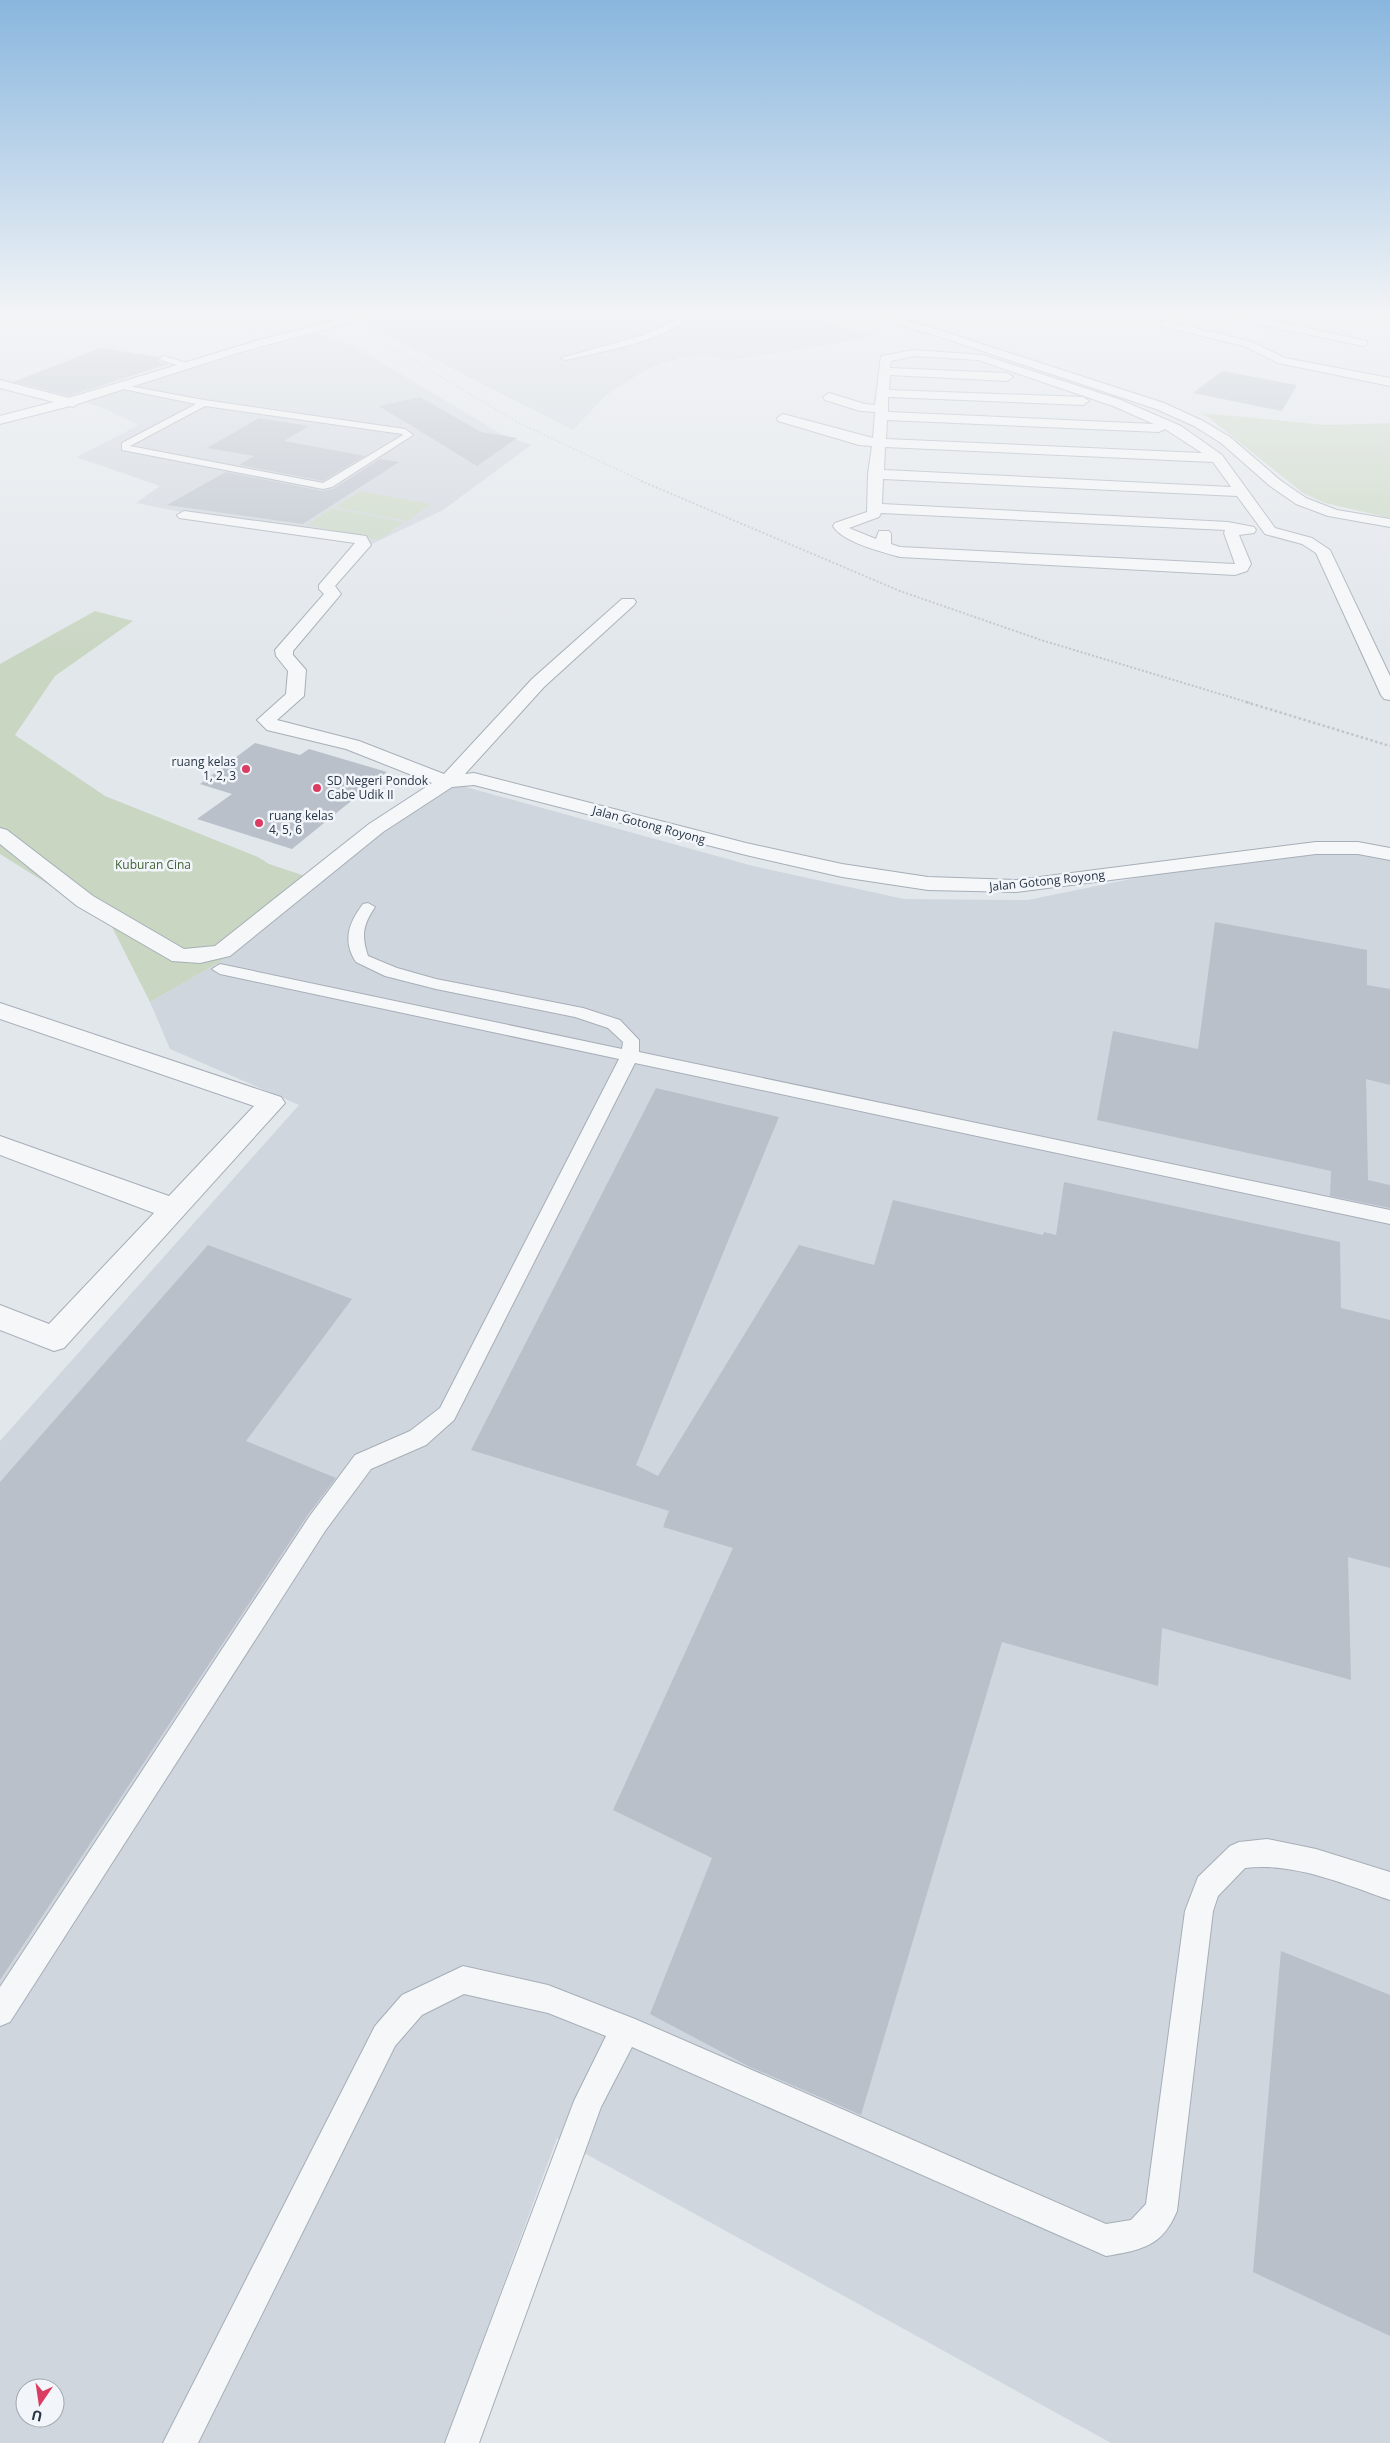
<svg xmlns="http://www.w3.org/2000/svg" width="1390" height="2443" font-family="'Open Sans',sans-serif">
<rect width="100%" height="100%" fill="#e2e7ec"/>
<!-- built -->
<g fill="#d0d6de" fill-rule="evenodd">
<polygon points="417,310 777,310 878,336 727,361 706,355 679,358 647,369 605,396 573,430 363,323"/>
<polygon points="316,333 354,346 501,434 531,445 443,510 370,545 236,523 136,503 160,486 76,457 139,425 107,410 85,402 177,372"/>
<path d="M455 784 753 866 904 899 1028 900 1292 846 1390 850V2443H1111L557 2138 445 2443H0V1441L299 1105 170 1049 150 1002 235 953 371 833ZM25 2388H55V2418H25Z"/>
</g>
<!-- green -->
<g fill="#c9d6c2">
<polygon points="1203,413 1325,425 1390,423 1390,518 1325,503 1303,493"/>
<polygon points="360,491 431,504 407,521 335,507"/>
<polygon points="332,508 404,522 379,540 306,525"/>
<polygon points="95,611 133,621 55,676 15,735 105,796 258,857 269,864 317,880 235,953 150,1002 110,923 0,854 0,664"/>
</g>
<!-- building -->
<g fill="#b9c0ca">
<polygon points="100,348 158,357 160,362 169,364 69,396 13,382"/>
<polygon points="1222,371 1297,385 1282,411 1193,393"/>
<polygon points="420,397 481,432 517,438 477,466 379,406"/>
<polygon points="259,418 309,426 284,441 365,456 323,481 239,465 254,456 207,448"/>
<polygon points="380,459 399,462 303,524 167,505 226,472 323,491 333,489"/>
<polygon points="255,743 300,755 309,749 387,772 292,849 197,819 232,794 200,784"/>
<polygon points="1215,922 1367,950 1367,985 1390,989 1390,1085 1366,1079 1368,1180 1390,1185 1390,1208 1330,1196 1331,1171 1097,1120 1113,1031 1198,1049"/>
<polygon points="656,1088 779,1117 636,1465 658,1476 799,1245 874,1265 893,1200 1043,1235 1044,1232 1056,1235 1064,1182 1340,1242 1341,1308 1390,1320 1390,1568 1348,1557 1351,1680 1162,1628 1158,1686 1002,1642 861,2115 748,2066 650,2014 712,1858 613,1810 733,1548 663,1527 669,1511 471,1450"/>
<polygon points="208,1245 352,1299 246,1441 336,1478 307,1516 0,1980 0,1482"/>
<polygon points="1281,1951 1390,1995 1390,2336 1253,2272"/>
</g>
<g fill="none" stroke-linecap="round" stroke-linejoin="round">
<!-- service casing -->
<g stroke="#a6aeb7" stroke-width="2">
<g id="service">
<path d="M651 310H663L685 319C666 341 595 353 565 360L561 358 644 335 676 320Z"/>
<polygon points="164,356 187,363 188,365 184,367 161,360 160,358"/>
<path d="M118 384 204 400 405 429 413 435 332 487 323 489 122 450V443L196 404 118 388ZM205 406 402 434 403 435 323 483 130 446Z"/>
<path d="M368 903 375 907C363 925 361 935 368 956L397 968 436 979 583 1008 620 1020 639 1040V1052L1390 1210V1224L635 1063 454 1420 426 1445 371 1469 325 1531 10 2022 0 2026V1987L309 1517 355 1455 410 1431 440 1408 619 1059 220 974 212 969 220 964 622 1049 623 1042 608 1028 575 1017 436 989 385 976 356 962C342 941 349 922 363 904Z"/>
<path d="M1267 1839 1316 1849 1390 1872V1900C1344 1884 1294 1862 1245 1868L1218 1896 1213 1911 1177 2211C1162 2247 1141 2250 1106 2256L632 2047 601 2107 479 2443H445L574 2101 606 2036 548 2013 464 1994 422 2015 395 2046 198 2443H163L375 2026 402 1995 463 1966 548 1985 635 2019 1106 2224 1131 2220 1146 2204 1185 1911 1198 1877 1230 1846 1239 1842Z"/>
</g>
</g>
<!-- minor casing -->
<g stroke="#a6aeb7" stroke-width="2">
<g id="minor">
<polygon points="1181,310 1224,310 1367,341 1367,345 1363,346 1217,315 1192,313 1174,323 1252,342 1285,358 1390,378 1390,386 1278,363 1244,346 1160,326 1158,324"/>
<path d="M914 350 983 355 1121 400 1181 426 1222 455 1275 528 1312 538 1330 550 1390 676V700L1384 699 1381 695 1316 553 1302 544 1265 534 1237 496 883 479 882 504 1228 522 1254 527 1256 530 1254 533 1239 535 1251 564 1247 571 1235 575 900 557C882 552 842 542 833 526L835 523 867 512 868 474 872 446 859 445 778 421 777 418 783 414 873 438 875 412 860 411 825 400 823 397 829 393 865 404 875 405 881 356ZM914 356 978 360 1113 406 1154 424 888 412V397L1083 405 1089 401 1083 397 889 390 890 375 1007 381 1013 377 1007 373 890 368 891 361ZM887 420 1159 432 1165 429 1202 453 886 439ZM885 447 1213 462 1231 487 884 470ZM881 513 1225 530 1224 533 1235 564 900 547 891 544V534L889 531H879L876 539 849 528 879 517Z"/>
<polygon points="0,380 77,400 79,403 73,407 0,388"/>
<polygon points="184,511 366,536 371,545 335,586 341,594 293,651 293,655 306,670 304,696 277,720 359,741 444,774 532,679 622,599 634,599 636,602 634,605 544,687 465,774 474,773 746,843 842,864 928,877 1016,880 1316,842 1358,842 1390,848 1390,860 1358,854 1316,854 1016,892 928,890 842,877 746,855 474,785 452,787 383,832 230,956 200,963 172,961 77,906 0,844 0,828 7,830 93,896 184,949 215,946 369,824 432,783 346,749 267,730 257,720 286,694 288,671 276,656 275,650 324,594 319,589 319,585 355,543 179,518 177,515"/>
<polygon points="0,1003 281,1097 285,1103 64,1348 54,1351 0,1330 0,1305 49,1324 154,1213 0,1155 0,1136 169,1196 254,1106 0,1019"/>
</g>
</g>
<!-- tertiary casing -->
<g stroke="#a6aeb7" stroke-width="2">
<g id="tertiary">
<polygon points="377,310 398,310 241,352 74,405 0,424 0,416 65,399 259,340"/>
<polygon points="847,310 866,310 939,330 1164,403 1203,421 1230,437 1280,480 1306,498 1337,510 1390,519 1390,527 1328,516 1296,504 1270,486 1221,443 1194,426 1156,409 931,334"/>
</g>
</g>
<!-- path-far2 -->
<polyline stroke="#c0c5ca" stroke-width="1" stroke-dasharray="2 2" stroke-linecap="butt" points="374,337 519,423 644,482"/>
<!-- path-far1 -->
<polyline stroke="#c0c5ca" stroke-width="2" stroke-dasharray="2 2" stroke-linecap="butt" points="641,481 900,591 1041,640 1250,703"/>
<!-- path -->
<polyline stroke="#c0c5ca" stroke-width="2.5" stroke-dasharray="2.5 2.5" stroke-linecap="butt" points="1246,702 1390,746"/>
<!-- service -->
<use href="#service" fill="#f5f7f9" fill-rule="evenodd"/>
<!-- minor -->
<use href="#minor" fill="#f5f7f9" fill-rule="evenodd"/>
<!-- tertiary -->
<use href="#tertiary" fill="#f5f7f9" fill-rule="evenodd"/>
</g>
<!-- sky -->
<linearGradient id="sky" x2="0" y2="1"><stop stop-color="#89b6de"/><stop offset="0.48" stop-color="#f2f4f6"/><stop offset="1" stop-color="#f2f4f6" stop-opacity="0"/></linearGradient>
<rect width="1390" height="652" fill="url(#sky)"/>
<!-- markers -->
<g fill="#da3d61" stroke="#f2f5f9" stroke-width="2">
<circle cx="246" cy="769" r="5"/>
<circle cx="317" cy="788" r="5"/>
<circle cx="259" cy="823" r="5"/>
</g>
<g text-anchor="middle" stroke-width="5" stroke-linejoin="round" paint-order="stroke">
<!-- far-poi labels -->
<g font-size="12" fill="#283545" stroke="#f2f5f9" text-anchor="start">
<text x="236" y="766" text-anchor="end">ruang kelas<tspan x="236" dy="14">1, 2, 3</tspan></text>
<text x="327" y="785">SD Negeri Pondok<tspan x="327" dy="14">Cabe Udik II</tspan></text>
<text x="269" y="820">ruang kelas<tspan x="269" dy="14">4, 5, 6</tspan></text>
</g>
<!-- far-street labels -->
<g font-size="12" fill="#283545" stroke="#f2f5f9">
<text transform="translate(649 825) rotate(15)" y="4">Jalan Gotong Royong</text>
<text transform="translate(1047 881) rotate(-6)" y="4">Jalan Gotong Royong</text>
</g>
<!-- far-park labels -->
<g font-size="12" fill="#416234" stroke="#f2f5f9">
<text x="153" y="869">Kuburan Cina</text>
</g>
</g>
<!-- north arrow -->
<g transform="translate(40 2403) rotate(193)"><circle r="24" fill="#f2f5f9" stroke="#a1a8b1"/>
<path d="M0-4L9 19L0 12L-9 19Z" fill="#da3d61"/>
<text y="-8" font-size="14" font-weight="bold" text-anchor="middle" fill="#283545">U</text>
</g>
</svg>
